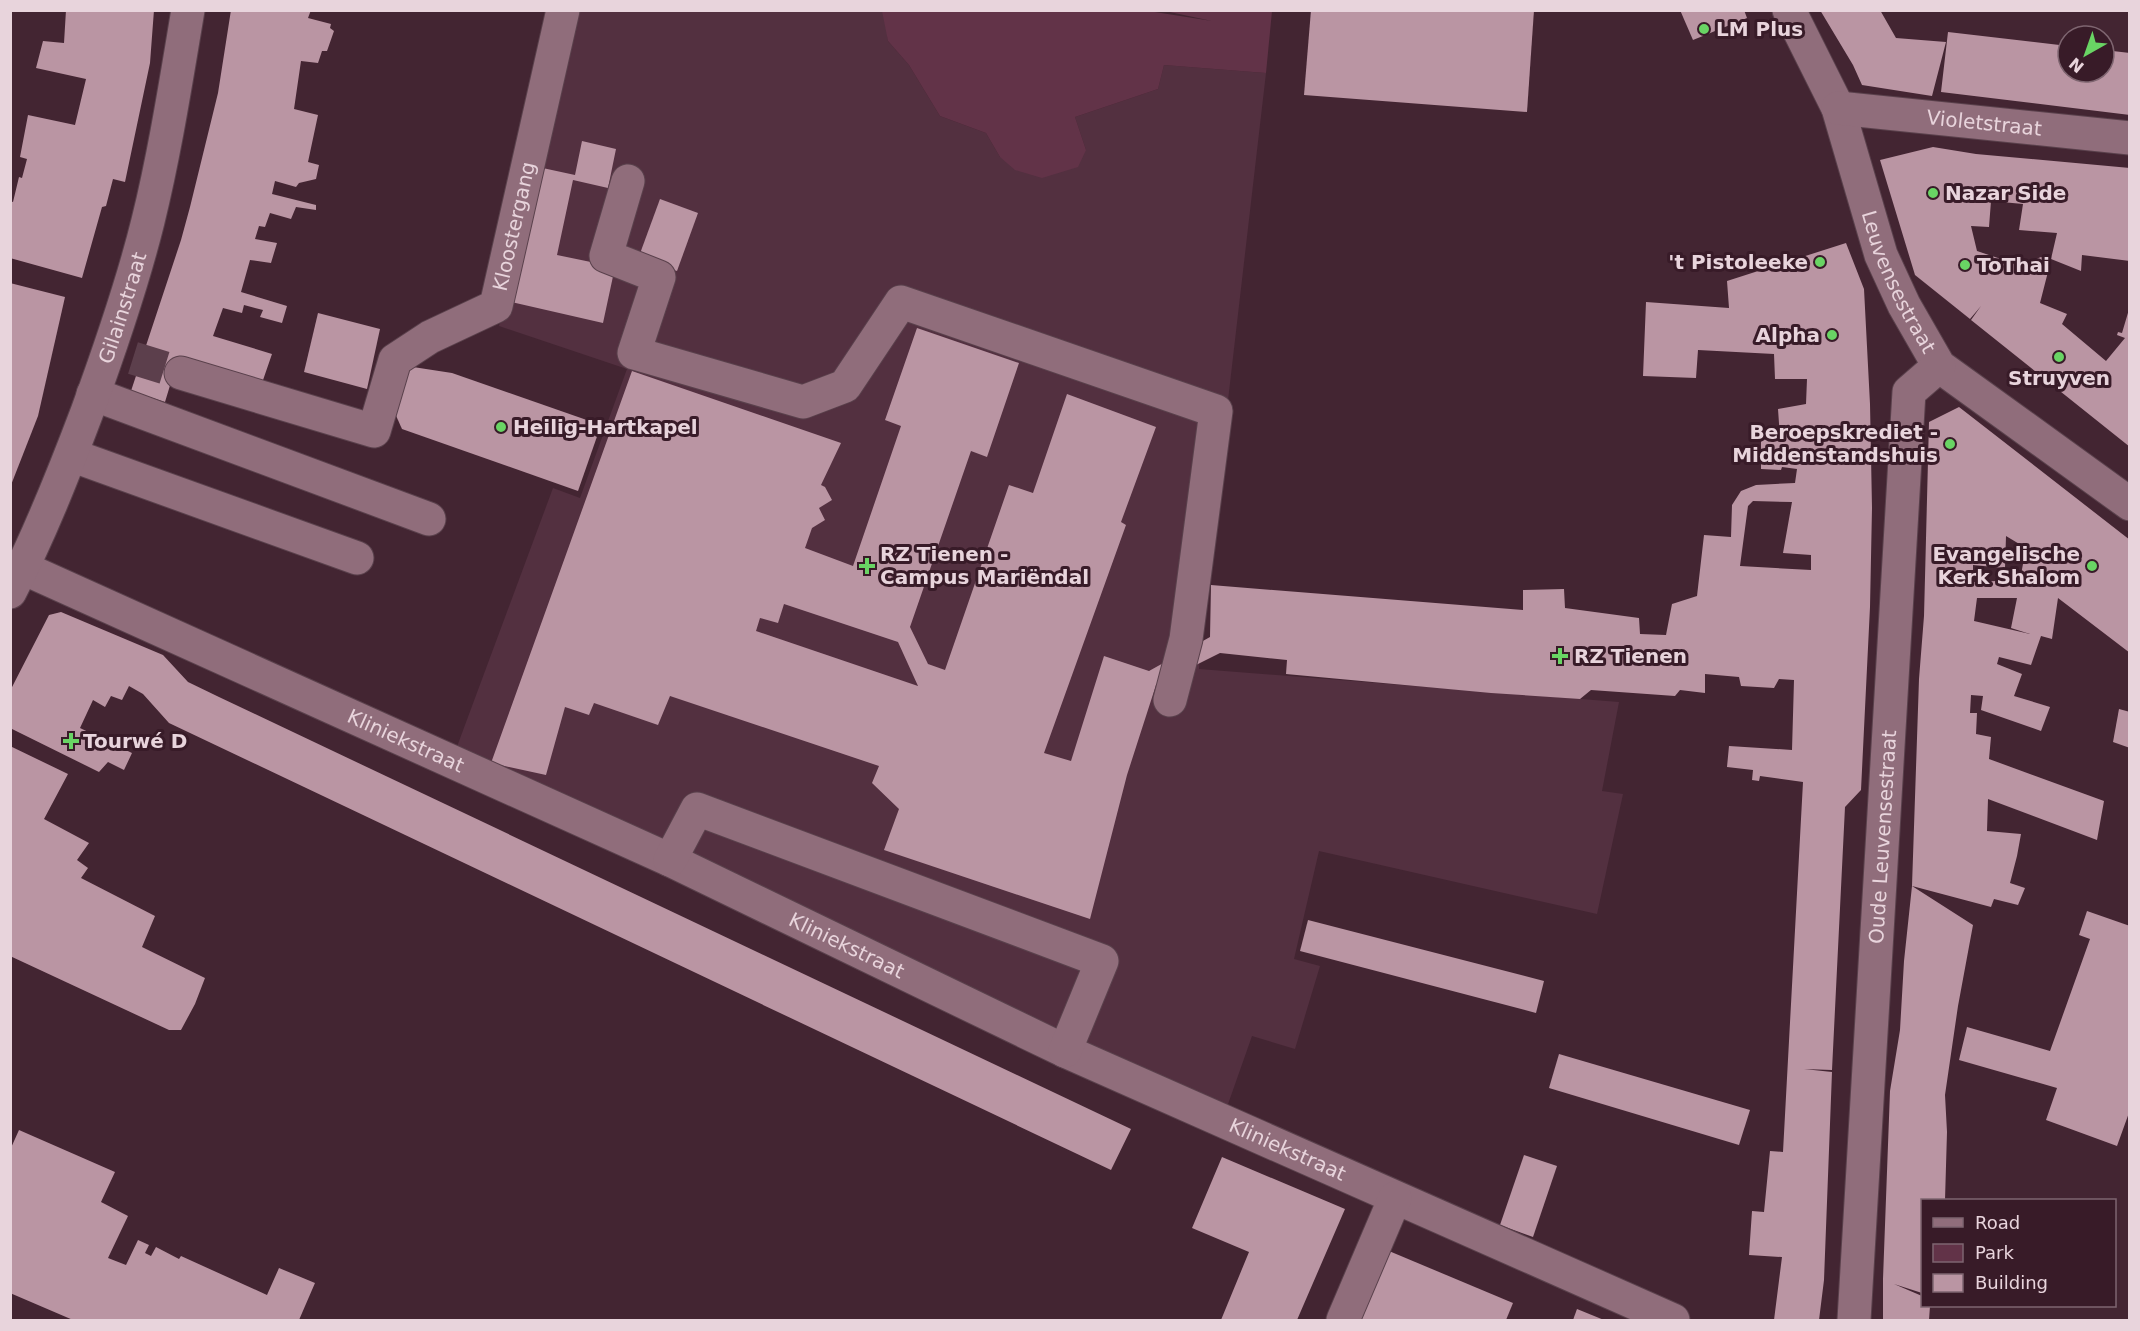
<svg xmlns="http://www.w3.org/2000/svg" width="2140" height="1331" font-family="'DejaVu Sans',sans-serif">
<rect width="100%" height="100%" fill="#432532"/>
<!-- built -->
<polygon fill="#533040" points="885,10 888,41 909,65 940,116 986,133 1000,157 1086,150 1075,117 1158,89 1164,65 1266,73 1201,633 1199,669 1619,702 1602,791 1623,794 1597,914 1319,851 1294,959 1320,966 1295,1049 1252,1036 1227,1107 455,752 553,488 580,498 627,369 499,326 579,11"/>
<!-- green -->
<polygon fill="#623348" points="1142,10 1212,21 1165,11 1272,11 1266,73 1164,65 1158,89 1075,117 1086,150 1078,167 1042,178 1015,170 1000,157 986,133 940,116 909,65 888,41 882,11"/>
<!-- building -->
<g fill="#ba95a3" fill-rule="evenodd">
<polygon points="66,10 154,10 150,63 125,182 113,179 106,206 102,207 82,278 10,258 10,201 13,202 19,177 22,178 27,159 20,157 28,115 75,125 86,79 36,68 43,41 64,43"/>
<polygon points="231,10 311,10 308,18 331,24 330,28 334,31 327,51 322,51 318,63 301,61 294,109 318,115 308,162 319,165 316,179 299,183 296,187 275,181 272,194 316,205 316,210 296,207 291,219 270,213 265,227 259,226 255,239 277,243 271,263 250,260 241,292 287,306 282,323 260,317 263,310 244,305 242,313 223,308 213,336 272,354 262,383 178,359 165,402 131,391 181,240 190,207 218,93"/>
<polygon points="1311,10 1534,10 1527,112 1304,95"/>
<polygon points="1680,10 1744,10 1747,18 1693,40"/>
<polygon points="1820,10 1880,10 1896,38 1946,42 1932,96 1862,85 1853,65"/>
<polygon points="1948,32 2068,46 2068,72 2104,72 2104,50 2130,53 2130,115 1941,92"/>
<polygon points="582,141 616,149 608,188 573,180 557,255 615,267 603,323 507,301 538,167 575,175"/>
<polygon points="1933,147 1976,154 2130,168 2130,261 2082,255 2081,271 2051,259 2057,233 2019,230 2023,204 1991,201 1989,227 1971,226 1977,251 2034,270 2036,259 2041,257 2051,260 2040,303 2067,314 2062,324 2106,361 2125,338 2117,335 2118,332 2122,333 2130,306 2130,447 1971,320 1981,306 1970,319 1915,275 1880,160"/>
<polygon points="660,199 698,213 677,271 638,259"/>
<path d="M1846 243 1864 289 1870 404 1872 508 1870 607 1861 790 1845 807 1832 1070 1804 1069 1832 1072 1824 1280 1819 1320H1774L1782 1257 1749 1255 1752 1211 1764 1212 1770 1151 1783 1152 1803 782 1760 776 1759 781 1752 780 1753 770 1727 767 1729 746 1792 750 1794 680 1779 679 1774 688 1741 686 1739 677 1705 674V693L1680 690 1675 696 1591 690 1580 699 1491 693 1286 674 1287 660 1220 653 1156 685 1127 775 1090 919 884 850 899 809 872 783 879 766 670 696 658 725 594 703 589 715 565 707 546 775 491 763 632 371 841 443 821 485 825 487 832 500 819 508 825 520 812 528 805 548 853 566 901 426 885 420 917 328 1019 363 987 457 971 451 910 627 928 664 945 670 1009 485 1033 493 1067 394 1156 427 1121 522 1126 525 1044 753 1071 761 1104 656 1149 671 1210 637 1211 585 1523 610V590L1564 589 1565 608 1639 618 1640 634 1666 635 1672 604 1697 596 1704 535 1731 537 1732 505 1741 491 1756 485 1795 483 1797 469 1782 467 1781 470 1761 469V440L1780 438 1778 409 1806 404 1807 379H1775L1774 354 1698 350 1696 378 1643 376 1646 302 1729 308 1727 281ZM1753 501 1792 502 1783 553 1811 555V570L1740 566 1748 506ZM784 604 898 642 918 686 756 631 760 618 778 623Z"/>
<polygon points="10,283 65,297 38,416 11,485"/>
<polygon points="318,313 380,329 367,389 304,372"/>
<polygon points="413,367 452,373 601,425 578,491 402,429 389,400 399,376"/>
<path d="M1959 407 2130 540V653L2058 598 2052 639 2041 636 2031 665 1999 657 1997 664 2022 674 2014 696 2050 707 2041 731 1981 710 1983 696 1971 695 1970 713H1977L1976 734 1991 737 1989 759 2104 801 2097 840 1988 799 1987 831 2021 834 2017 856 2010 883 2025 888 2018 905 1994 899 1991 907 1912 886 1973 925 1958 1006 1945 1095 1947 1132 1945 1200H1922V1293L1894 1284 1922 1296V1306H1930L1929 1320H1883V1279L1890 1091 1900 1030 1904 961 1912 886 1919 679 1924 616 1929 422ZM2006 536 2026 548 2020 580 1973 582V565L2005 568ZM1977 598H2017L2011 628 2030 634 1974 621Z"/>
<polygon points="61,612 163,655 188,682 219,697 1131,1129 1111,1170 169,723 143,694 129,686 122,700 111,696 105,707 93,700 80,728 132,753 124,770 108,762 99,772 10,728 10,691 49,615"/>
<polygon points="2119,709 2130,712 2130,748 2113,742"/>
<polygon points="10,746 68,774 44,819 89,843 77,860 88,868 81,878 155,916 142,947 205,978 195,1004 181,1030 169,1030 10,956"/>
<polygon points="2087,911 2130,926 2130,1110 2117,1146 2046,1120 2057,1088 1959,1060 1967,1027 2050,1051 2090,939 2079,935"/>
<polygon points="1308,920 1544,981 1536,1013 1300,951"/>
<polygon points="1559,1054 1750,1110 1739,1145 1549,1088"/>
<polygon points="19,1130 115,1172 101,1202 128,1216 108,1258 126,1265 138,1240 149,1245 145,1253 151,1256 156,1247 179,1259 181,1256 267,1295 279,1268 315,1283 299,1320 73,1320 10,1293 10,1150"/>
<polygon points="1524,1155 1557,1166 1533,1237 1500,1225"/>
<polygon points="1222,1157 1345,1209 1297,1320 1221,1320 1249,1252 1192,1228"/>
<polygon points="1389,1251 1513,1303 1506,1320 1359,1320"/>
<polygon points="1577,1309 1604,1320 1573,1320"/>
</g>
<g fill="none" stroke-linecap="round" stroke-linejoin="round">
<!-- minor-tunnel -->
<polyline stroke="#5c3f4c" stroke-width="33" stroke-dasharray="33 16" stroke-linecap="butt" points="133,358 181,373"/>
<!-- minor casing -->
<g stroke="#5a414c" stroke-width="35">
<g id="minor">
<path id="s1" d="M1789 10 1838 108 1881 255 1904 305 1939 366 2130 504"/>
<path id="s2" d="M1838 108 2130 138"/>
<polyline points="628,181 606,256 659,277 634,353 803,402 845,386 901,302 1216,411 1186,639 1170,700"/>
<path id="s3" d="M181 373 374 431 395 360 430 337 496 306 563 10"/>
<polyline points="93,394 429,519"/>
<polyline points="71,455 357,558"/>
<path id="s4" d="M23 568 670 860 1065 1051 1673 1320"/>
<path id="s5" d="M10 592C40 534 64 473 87 412 110 349 132 286 148 221 165 152 176 81 188 10"/>
<polyline points="670,860 697,809 1102,961 1065,1051"/>
<polyline points="1343,1320 1395,1198"/>
<path id="s6" d="M1854 1320C1871 1011 1892 702 1909 392L1939 366"/>
</g>
</g>
<!-- minor -->
<use href="#minor" stroke="#906d7b" stroke-width="33"/>
</g>
<!-- markers -->
<g fill="#69d464" stroke="#381b28" stroke-width="2">
<circle cx="1704" cy="29" r="6"/>
<circle cx="1933" cy="193" r="6"/>
<circle cx="1820" cy="262" r="6"/>
<circle cx="1965" cy="265" r="6"/>
<circle cx="1832" cy="335" r="6"/>
<circle cx="2059" cy="357" r="6"/>
<circle cx="501" cy="427" r="6"/>
<circle cx="1950" cy="444" r="6"/>
<path d="M864 557h6v6h6v6h-6v6h-6v-6h-6v-6h6z"/>
<circle cx="2092" cy="566" r="6"/>
<path d="M1557 647h6v6h6v6h-6v6h-6v-6h-6v-6h6z"/>
<path d="M68 732h6v6h6v6h-6v6h-6v-6h-6v-6h6z"/>
</g>
<g text-anchor="middle" stroke-width="6" stroke-linejoin="round" paint-order="stroke">
<!-- poi labels -->
<g font-size="20" font-weight="bold" fill="#e8d4dc" stroke="#381b28" text-anchor="start">
<text x="1716" y="36">LM Plus</text>
<text x="1945" y="200">Nazar Side</text>
<text x="1808" y="269" text-anchor="end">'t Pistoleeke</text>
<text x="1977" y="272">ToThai</text>
<text x="1820" y="342" text-anchor="end">Alpha</text>
<text x="2059" y="385" text-anchor="middle">Struyven</text>
<text x="513" y="434">Heilig-Hartkapel</text>
<text x="1938" y="439" text-anchor="end">Beroepskrediet -<tspan x="1938" dy="23">Middenstandshuis</tspan></text>
<text x="880" y="561">RZ Tienen -<tspan x="880" dy="23">Campus Mariëndal</tspan></text>
<text x="2080" y="561" text-anchor="end">Evangelische<tspan x="2080" dy="23">Kerk Shalom</tspan></text>
<text x="1574" y="663">RZ Tienen</text>
<text x="83" y="748">Tourwé D</text>
</g>
<!-- street labels -->
<g font-size="20" fill="#e8d4dc" stroke="#381b28">
<text dy="7" stroke="none"><textPath href="#s2" startOffset="147">Violetstraat</textPath></text>
<text dy="7" stroke="none"><textPath href="#s3" startOffset="472">Kloostergang</textPath></text>
<text dy="7" stroke="none"><textPath href="#s1" startOffset="294">Leuvensestraat</textPath></text>
<text dy="7" stroke="none"><textPath href="#s5" startOffset="306">Gilainstraat</textPath></text>
<text dy="7" stroke="none"><textPath href="#s4" startOffset="420">Kliniekstraat</textPath></text>
<text dy="7" stroke="none"><textPath href="#s6" startOffset="484">Oude Leuvensestraat</textPath></text>
<text dy="7" stroke="none"><textPath href="#s4" startOffset="906">Kliniekstraat</textPath></text>
<text dy="7" stroke="none"><textPath href="#s4" startOffset="1392">Kliniekstraat</textPath></text>
</g>
</g>
<!-- border -->
<rect width="2140" height="1331" fill="none" stroke="#e8d4dc" stroke-width="24"/>
<!-- legend -->
<rect x="1921" y="1199" width="195" height="108" fill="#381b28" stroke="#7e6570" stroke-width="1.5"/>
<rect x="1933" y="1218" width="30" height="9" fill="#906d7b" stroke="#7e6570" stroke-width="1.5"/>
<text x="1975" y="1229" font-size="18" fill="#e8d4dc">Road</text>
<rect x="1933" y="1244" width="30" height="18" fill="#623348" stroke="#7e6570" stroke-width="1.5"/>
<text x="1975" y="1259" font-size="18" fill="#e8d4dc">Park</text>
<rect x="1933" y="1274" width="30" height="18" fill="#ba95a3" stroke="#7e6570" stroke-width="1.5"/>
<text x="1975" y="1289" font-size="18" fill="#e8d4dc">Building</text>
<!-- north arrow -->
<g transform="translate(2086 54) rotate(220)"><circle r="28" fill="#381b28" stroke="#7e6570" stroke-width="1.5"/>
<path d="M0-4.5L10 22L0 15L-10 22Z" fill="#69d464"/>
<text y="-9" font-size="16" font-weight="bold" text-anchor="middle" fill="#e8d4dc">N</text>
</g>
</svg>
